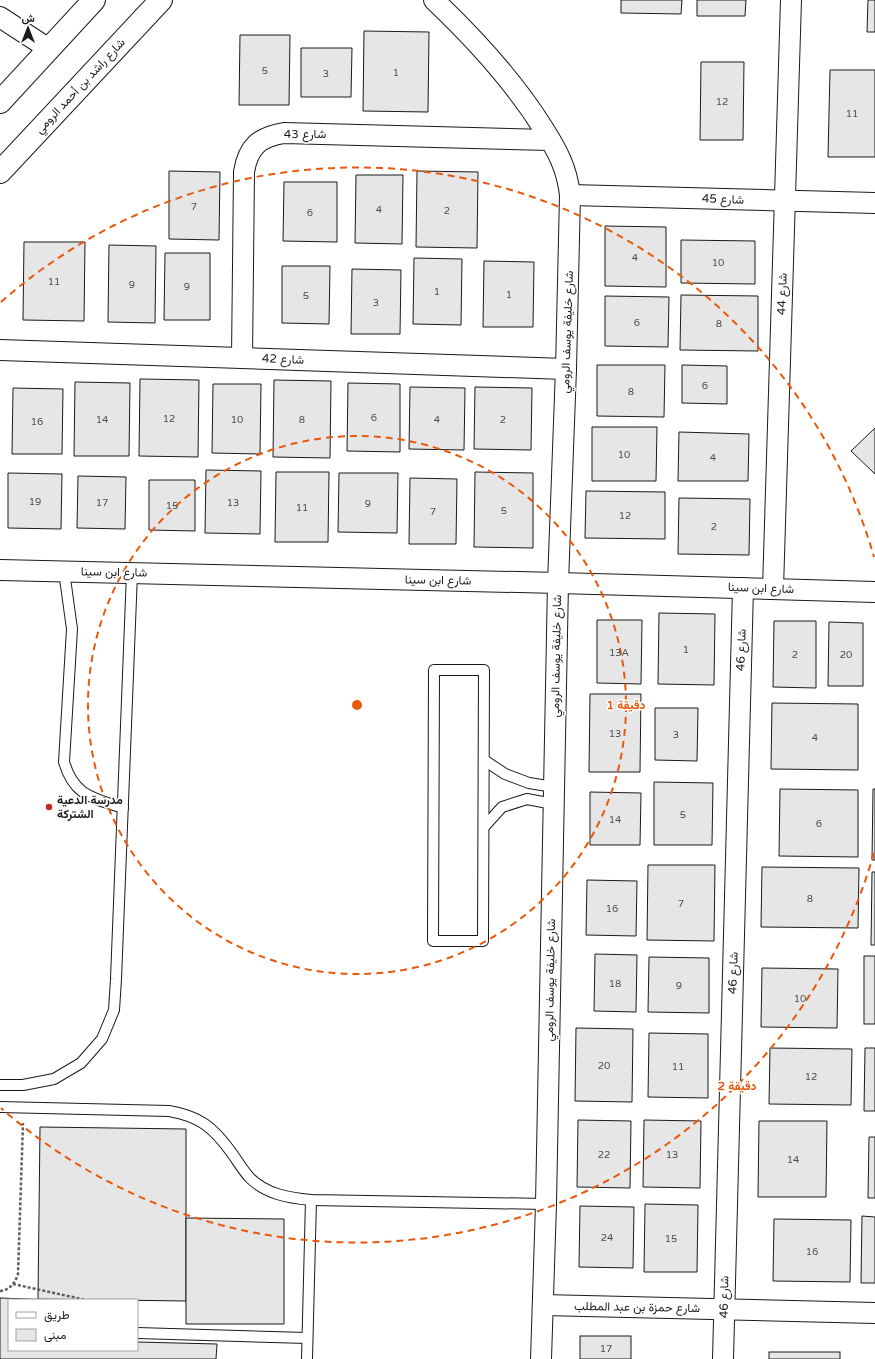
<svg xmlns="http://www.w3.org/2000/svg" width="875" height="1359" font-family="'Varela Round',Vazirmatn,sans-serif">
<rect width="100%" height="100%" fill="#fff"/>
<!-- building -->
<g fill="#e6e6e6" stroke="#1a1a1a">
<polygon points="621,0 682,0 681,14 621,13"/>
<polygon points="697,0 746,0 745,16 697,16"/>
<polygon points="868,0 875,0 875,32 867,32"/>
<polygon points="364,31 429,32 428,112 363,111"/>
<polygon points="240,35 290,35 289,105 239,105"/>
<polygon points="301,48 352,48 351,97 301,97"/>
<polygon points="701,62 744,62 743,140 700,140"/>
<polygon points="830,70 875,70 875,157 828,157"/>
<polygon points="169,171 220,172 219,240 169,239"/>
<polygon points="417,171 478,172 477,248 416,247"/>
<polygon points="356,175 403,175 402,244 355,243"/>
<polygon points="284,182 337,182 337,242 283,241"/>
<polygon points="605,226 666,227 666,287 605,286"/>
<polygon points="681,240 755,241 755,284 681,283"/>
<polygon points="24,242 85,242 84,321 23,320"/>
<polygon points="109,245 156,246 155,323 108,322"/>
<polygon points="165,253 210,253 210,320 164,320"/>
<polygon points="414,258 462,259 461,325 413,324"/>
<polygon points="484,261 534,262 533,327 483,327"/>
<polygon points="282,266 330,266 329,324 282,323"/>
<polygon points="352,269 401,270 400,334 351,334"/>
<polygon points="681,295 758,296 758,351 680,350"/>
<polygon points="605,296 669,297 668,347 605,346"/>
<polygon points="597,365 665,365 664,417 597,416"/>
<polygon points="682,365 727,366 727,404 682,403"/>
<polygon points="140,379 199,380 198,457 139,456"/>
<polygon points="274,380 331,381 330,458 273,457"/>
<polygon points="75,382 130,383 129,456 74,456"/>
<polygon points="348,383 400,384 400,452 347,451"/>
<polygon points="213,384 261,384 260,454 212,453"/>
<polygon points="410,387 465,388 464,450 409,449"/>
<polygon points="475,387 532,388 531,450 474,449"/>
<polygon points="13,388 63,389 62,454 12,454"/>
<polygon points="592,427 657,427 656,481 592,481"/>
<polygon points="875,428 875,474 851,451"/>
<polygon points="679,432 749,434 748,481 678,481"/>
<polygon points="206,470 261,471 260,534 205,533"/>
<polygon points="276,472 329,472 328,542 275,542"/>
<polygon points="475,472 533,473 533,548 474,547"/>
<polygon points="8,473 62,474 61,529 8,528"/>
<polygon points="339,473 398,473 397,533 338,532"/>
<polygon points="78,476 126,477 125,529 77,528"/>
<polygon points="410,478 457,479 456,544 409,544"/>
<polygon points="149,480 195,480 195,531 149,530"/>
<polygon points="586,491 665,492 665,539 585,538"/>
<polygon points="679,498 750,499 749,555 678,554"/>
<polygon points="659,613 715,614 714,685 658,684"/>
<polygon points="597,620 642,620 641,684 597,683"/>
<polygon points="774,621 816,621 816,688 773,687"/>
<polygon points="829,622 863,623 863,686 828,686"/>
<polygon points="590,694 641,694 640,772 589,772"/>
<polygon points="772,703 858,704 858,770 771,769"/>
<polygon points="655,708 698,708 697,761 655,760"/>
<polygon points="654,782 713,783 712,845 654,845"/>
<polygon points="780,789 858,790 858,857 779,856"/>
<polygon points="873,789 875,789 875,860 872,860"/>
<polygon points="590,792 641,793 640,845 590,845"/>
<polygon points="648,865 715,865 714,941 647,940"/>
<polygon points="762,867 859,868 858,928 761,927"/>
<polygon points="872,872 875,872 875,945 871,945"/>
<polygon points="587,880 637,881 636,936 586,935"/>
<polygon points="595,954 637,955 636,1012 594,1011"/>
<rect x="864" y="956" width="11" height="68"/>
<polygon points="649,957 709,958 709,1013 648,1012"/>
<polygon points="762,968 838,969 837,1028 761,1027"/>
<polygon points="576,1028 633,1029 632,1102 575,1101"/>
<polygon points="649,1033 708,1034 708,1098 648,1097"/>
<polygon points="770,1048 852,1049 851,1105 769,1104"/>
<polygon points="865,1048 875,1048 875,1111 864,1111"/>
<polygon points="578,1120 631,1121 630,1188 577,1187"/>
<polygon points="644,1120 701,1121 700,1188 643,1187"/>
<polygon points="759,1121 827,1121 826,1197 758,1197"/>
<polygon points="40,1127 186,1129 186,1301 38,1299"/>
<polygon points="869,1137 875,1137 875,1198 868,1198"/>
<polygon points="645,1204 698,1205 697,1272 644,1272"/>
<polygon points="580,1206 634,1207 633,1268 579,1267"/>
<polygon points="862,1216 875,1217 875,1283 861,1283"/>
<polygon points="186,1218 284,1219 284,1324 186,1324"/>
<polygon points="774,1219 851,1220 850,1282 773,1281"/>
<polygon points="0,1298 54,1300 9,1300 9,1350 137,1350 137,1342 217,1344 216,1359 0,1359"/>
<rect x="580" y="1336" width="51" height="23"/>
<rect x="769" y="1352" width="71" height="7"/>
</g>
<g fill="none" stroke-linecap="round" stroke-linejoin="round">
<!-- service casing -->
<g stroke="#1a1a1a" stroke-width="12">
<g id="service">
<path d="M64 571 72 629 64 762C74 796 93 798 123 808"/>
<polygon points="434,670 484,670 483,941 433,941"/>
<polyline points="484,760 505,774 529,783 554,787"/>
<polyline points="484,827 502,807 527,799 553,804"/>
<polyline points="0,1085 23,1085 54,1079 81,1063 102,1039 114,1010 116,979 132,573"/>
<path d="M0 1107 169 1111C199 1116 213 1127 231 1152 237 1160 242 1169 249 1177 265 1194 289 1198 311 1200L546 1204"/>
<polyline points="137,1333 307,1338"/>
<polyline points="307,1359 311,1200"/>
</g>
</g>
<!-- minor casing -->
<g stroke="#1a1a1a" stroke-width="22">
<g id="minor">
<path d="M434 0C475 39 513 80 543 128 557 150 567 168 570 195L566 369 558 583 546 1204 541 1359"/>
<polyline points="0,17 49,49"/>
<polyline points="570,195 875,203"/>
<polyline points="0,350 566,369"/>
<path d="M242 358 244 172C248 147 259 137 284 133L550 140"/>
<polyline points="0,570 558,583 875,592"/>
<polyline points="773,589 791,0"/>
<polyline points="543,1305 875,1313"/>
<polyline points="723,1359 743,588"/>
</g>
</g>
<!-- tertiary casing -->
<g stroke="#1a1a1a" stroke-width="24">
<g id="tertiary">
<polyline points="0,102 94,0"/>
<polyline points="0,172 161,0"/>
</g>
</g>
<!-- path -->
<g stroke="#5f5f5f" stroke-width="2.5" stroke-dasharray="3 2" stroke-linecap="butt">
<polyline points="13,1284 86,1300"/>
<path d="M0 1291C10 1290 15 1283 18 1274L23 1123"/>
</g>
<!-- service -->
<use href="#service" stroke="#fff" stroke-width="10"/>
<!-- minor -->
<use href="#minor" stroke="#fff" stroke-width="20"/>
<!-- tertiary -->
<use href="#tertiary" stroke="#fff" stroke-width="22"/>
</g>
<!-- distance rings -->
<g fill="none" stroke="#e8590c" stroke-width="2" stroke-dasharray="7 5">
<circle cx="357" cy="705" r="269"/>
<path d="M874 853A538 538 0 0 1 1 1108M1 302A538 538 0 0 1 874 557"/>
</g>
<!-- markers -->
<circle fill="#c62828" stroke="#fff" stroke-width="1.5" cx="49" cy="807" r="4"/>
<g text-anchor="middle" stroke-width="3" stroke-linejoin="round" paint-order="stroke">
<!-- number labels -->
<g font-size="10" fill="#4d4d4d">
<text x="265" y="74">5</text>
<text x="396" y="76">1</text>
<text x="326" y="77">3</text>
<text x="722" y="105">12</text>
<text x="852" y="117">11</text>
<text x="194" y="210">7</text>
<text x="379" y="213">4</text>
<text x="447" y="214">2</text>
<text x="310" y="216">6</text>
<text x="635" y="261">4</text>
<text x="718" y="266">10</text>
<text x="54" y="285">11</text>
<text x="132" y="288">9</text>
<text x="187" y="290">9</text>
<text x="437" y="295">1</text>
<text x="509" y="298">1</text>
<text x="306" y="299">5</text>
<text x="376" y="306">3</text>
<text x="637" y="326">6</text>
<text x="719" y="327">8</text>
<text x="705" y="389">6</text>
<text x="631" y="395">8</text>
<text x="374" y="421">6</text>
<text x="169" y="422">12</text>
<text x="102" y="423">14</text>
<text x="237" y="423">10</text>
<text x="302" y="423">8</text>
<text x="437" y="423">4</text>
<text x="503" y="423">2</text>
<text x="37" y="425">16</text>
<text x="624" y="458">10</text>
<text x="713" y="461">4</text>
<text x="35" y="505">19</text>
<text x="102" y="506">17</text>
<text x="233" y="506">13</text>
<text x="368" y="507">9</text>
<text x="172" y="509">15</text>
<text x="302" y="511">11</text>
<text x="504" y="514">5</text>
<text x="433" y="515">7</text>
<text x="625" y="519">12</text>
<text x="714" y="530">2</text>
<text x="686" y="653">1</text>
<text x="619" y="656">13A</text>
<text x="795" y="658">2</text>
<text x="846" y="658">20</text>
<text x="615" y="737">13</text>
<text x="676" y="738">3</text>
<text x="815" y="741">4</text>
<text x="683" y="818">5</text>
<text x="615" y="823">14</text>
<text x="819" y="827">6</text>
<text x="810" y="902">8</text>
<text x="681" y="907">7</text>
<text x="612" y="912">16</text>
<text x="615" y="987">18</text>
<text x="679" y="989">9</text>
<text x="800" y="1002">10</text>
<text x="604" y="1069">20</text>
<text x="678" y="1070">11</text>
<text x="811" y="1080">12</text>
<text x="604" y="1158">22</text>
<text x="672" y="1158">13</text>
<text x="793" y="1163">14</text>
<text x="607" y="1241">24</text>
<text x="671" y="1242">15</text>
<text x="812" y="1255">16</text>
<text x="606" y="1352">17</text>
</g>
<!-- street labels -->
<g font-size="12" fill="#1a1a1a" stroke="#fff">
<text transform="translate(80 86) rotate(-47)" y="4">شارع راشد بن أحمد الرومي</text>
<text x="305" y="138">شارع 43</text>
<text transform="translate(723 199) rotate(2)" y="4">شارع 45</text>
<text transform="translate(782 294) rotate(-88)" y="4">شارع 44</text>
<text transform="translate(567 332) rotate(-88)" y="4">شارع خليفة يوسف الرومي</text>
<text transform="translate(283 359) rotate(2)" y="4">شارع 42</text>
<text transform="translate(114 572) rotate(1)" y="4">شارع ابن سينا</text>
<text transform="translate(438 580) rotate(1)" y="4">شارع ابن سينا</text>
<text transform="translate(761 588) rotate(2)" y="4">شارع ابن سينا</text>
<text transform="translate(741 650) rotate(-88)" y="4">شارع 46</text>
<text transform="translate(556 656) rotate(-89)" y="4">شارع خليفة يوسف الرومي</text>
<text transform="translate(733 973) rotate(-88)" y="4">شارع 46</text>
<text transform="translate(550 980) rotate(-89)" y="4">شارع خليفة يوسف الرومي</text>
<text transform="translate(724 1297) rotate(-89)" y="4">شارع 46</text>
<text transform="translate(637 1307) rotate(1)" y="4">شارع حمزة بن عبد المطلب</text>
</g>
<!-- poi labels -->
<g font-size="12" font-weight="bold" fill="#1a1a1a" stroke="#fff" text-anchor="start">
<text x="57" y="804">مدرسة الدعية<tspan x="57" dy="14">الشتركة</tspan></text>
</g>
</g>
<circle cx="357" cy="705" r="6" fill="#e8590c" stroke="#fff" stroke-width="2"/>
<g font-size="12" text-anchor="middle" font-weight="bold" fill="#e8590c" stroke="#fff" stroke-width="3" stroke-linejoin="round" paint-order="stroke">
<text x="626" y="709">1 دقيقة</text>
<text x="737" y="1090">2 دقيقة</text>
</g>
<!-- legend -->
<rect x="8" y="1299" width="130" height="52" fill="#ffffff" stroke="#a3a3a3"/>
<rect x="16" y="1312" width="20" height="6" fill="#ffffff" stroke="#a3a3a3"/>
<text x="44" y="1319" font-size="12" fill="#1a1a1a">طريق</text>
<rect x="16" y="1329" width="20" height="12" fill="#e6e6e6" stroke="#a3a3a3"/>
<text x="44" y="1339" font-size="12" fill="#1a1a1a">مبنى</text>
<!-- north arrow -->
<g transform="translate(28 28)" stroke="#ffffff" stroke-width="3" paint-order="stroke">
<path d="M0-3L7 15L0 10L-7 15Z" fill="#1a1a1a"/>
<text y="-6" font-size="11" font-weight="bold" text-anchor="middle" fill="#1a1a1a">ش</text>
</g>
</svg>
